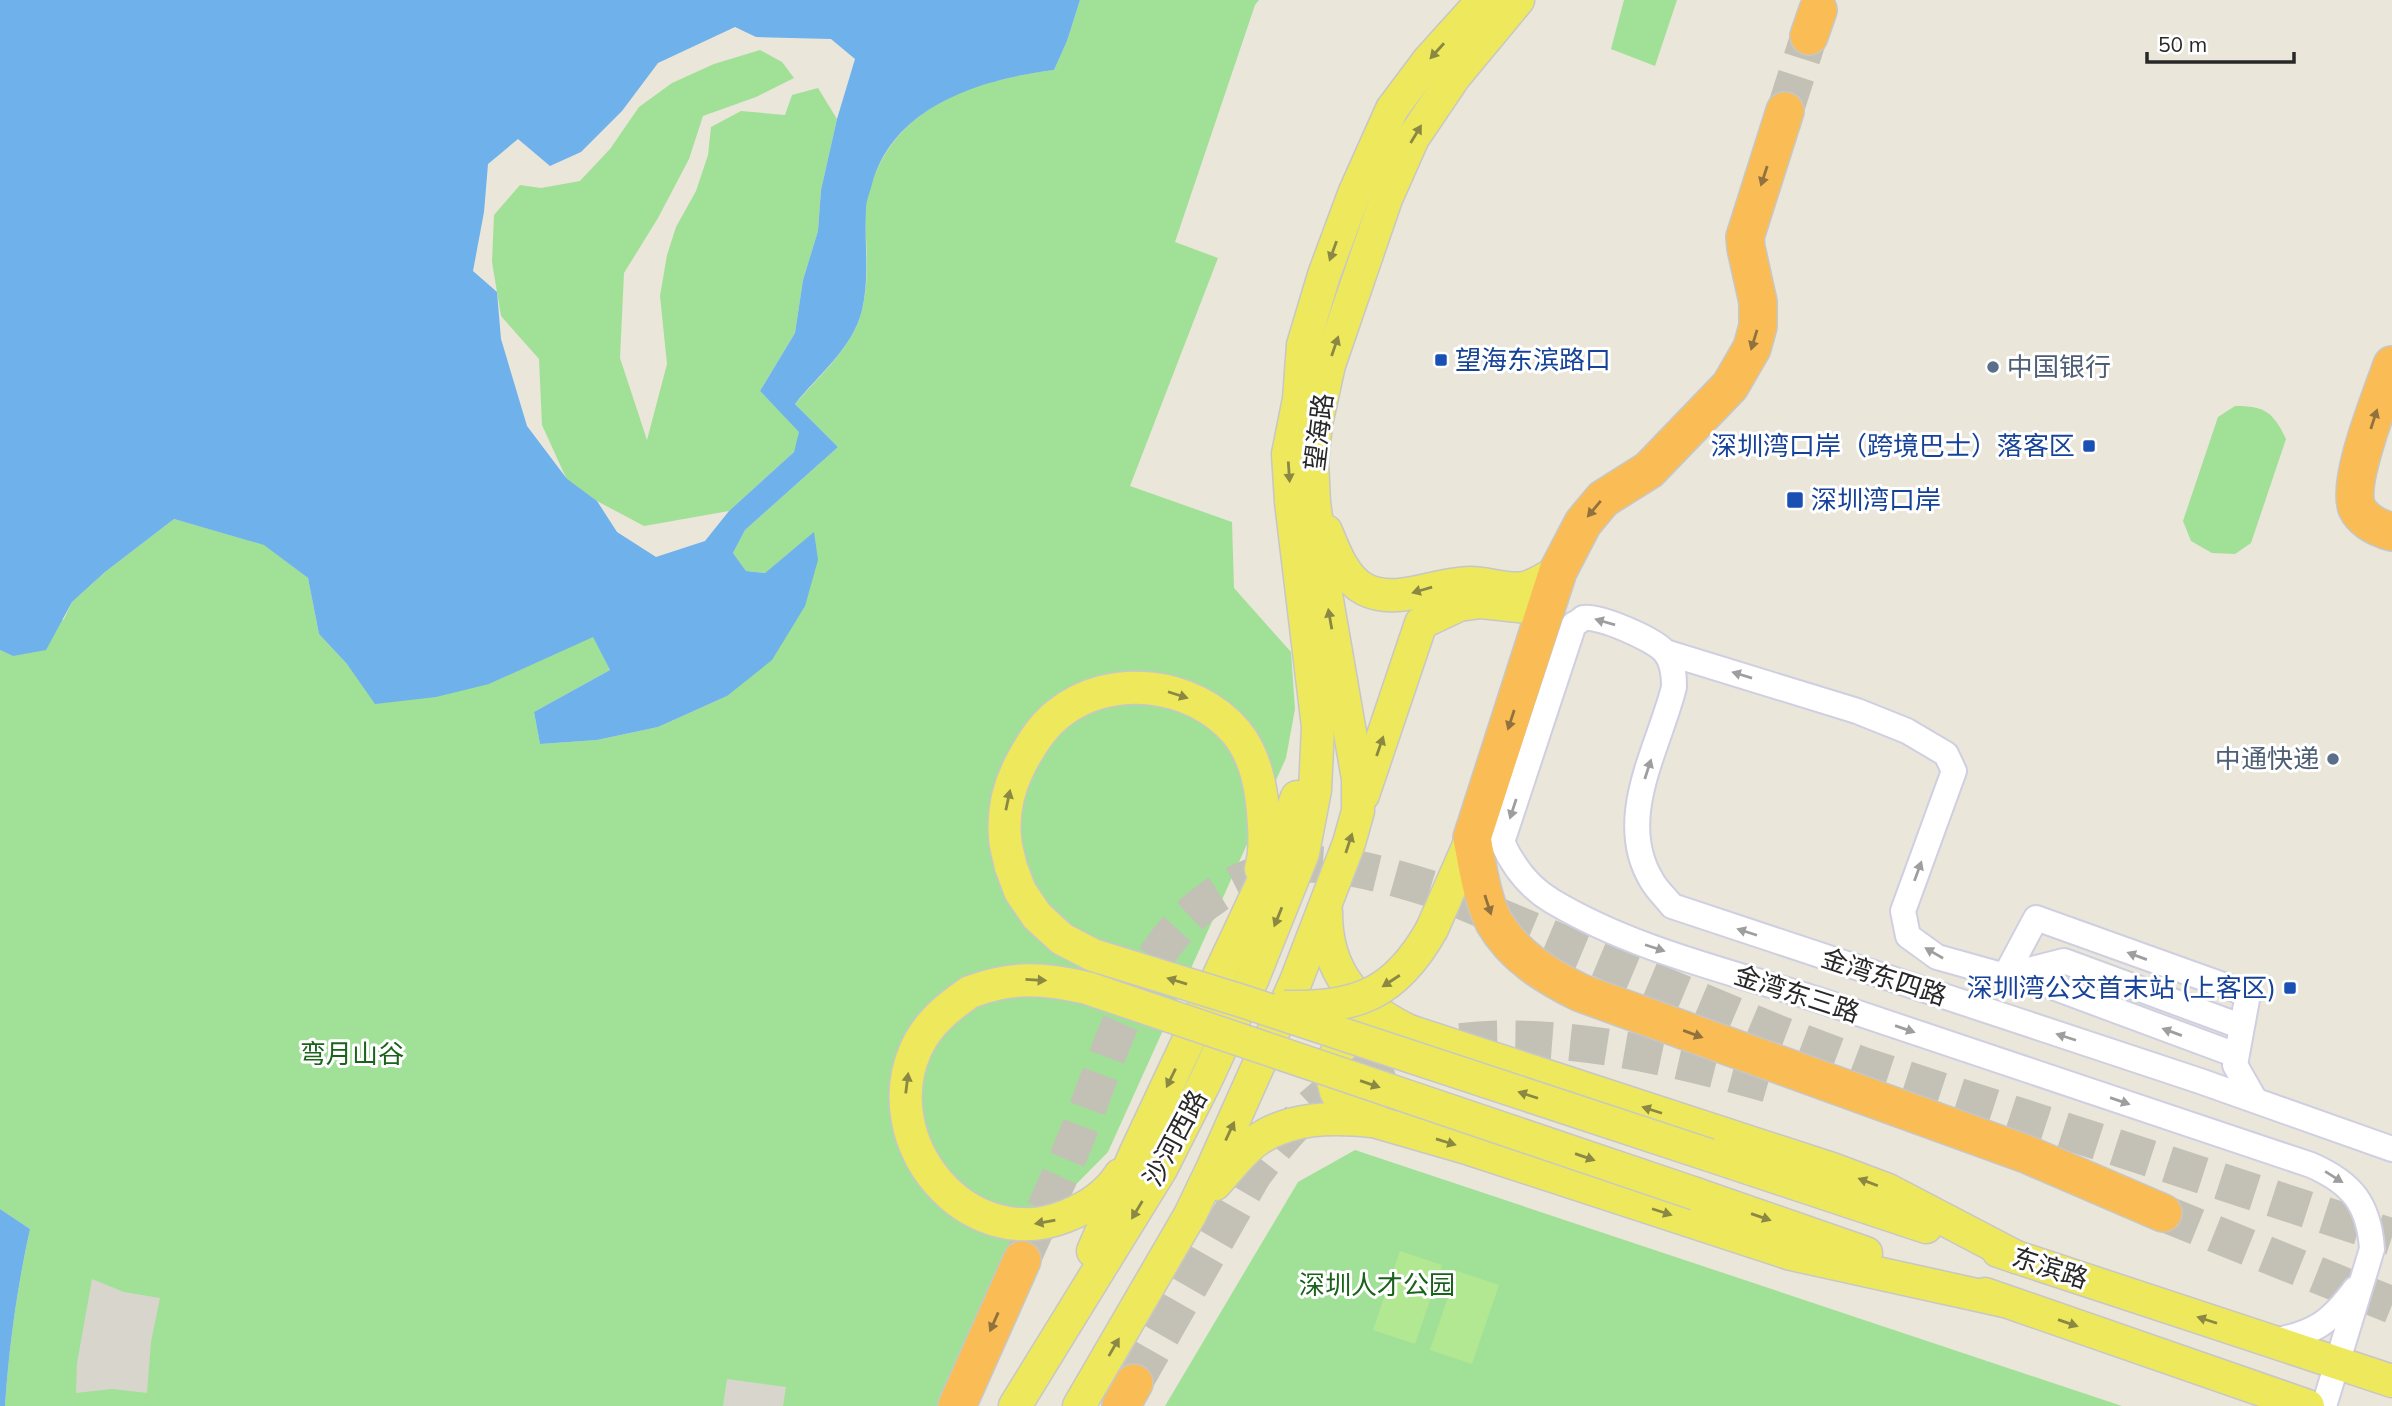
<svg xmlns="http://www.w3.org/2000/svg" width="2392" height="1406" font-family="Mulish,'Noto Sans SC',sans-serif">
<rect width="100%" height="100%" fill="#eae6da"/>
<!-- green -->
<g fill="#a1e097">
<path d="M1080 0H1259L1255 5 1175 242 1218 258 1130 486 1232 522 1234 588 1291 652 1295 709 1286 758 1108 1152 1014 1247 939 1406H5C9 1346 17 1288 30 1229L0 1209V650L13 656 64 619 72 602 105 572 174 519 265 545 308 578 319 634 347 664 489 684 593 636 610 670 534 712 540 744 597 740 658 727 727 696 814 533 765 573 746 571 733 553 745 530 838 447 795 404C818 377 854 346 862 310 868 287 867 260 866 236 866 226 864 214 866 204 886 109 968 81 1054 70L1067 41Z"/>
<polygon points="1624,0 1677,0 1655,66 1611,49"/>
<polygon points="760,50 782,62 794,78 756,97 703,116 689,159 658,218 624,273 620,358 647,440 667,364 660,296 667,255 676,227 696,191 708,155 711,127 741,111 785,115 792,95 818,88 837,119 821,190 818,231 803,280 795,333 760,391 800,432 794,452 729,511 644,526 597,501 567,480 542,425 539,359 501,316 492,262 494,215 520,185 541,188 580,181 610,149 639,107 672,83 714,64"/>
<path d="M2235 406C2265 406 2273 412 2286 439L2251 543 2235 554 2212 553 2191 541 2183 521 2218 417Z"/>
<polygon points="1355,1150 2122,1406 1165,1406 1298,1182"/>
</g>
<!-- pitch -->
<g fill="#b3e892">
<polygon points="1400,1251 1442,1265 1415,1344 1373,1330"/>
<polygon points="1457,1271 1499,1285 1472,1364 1430,1350"/>
</g>
<!-- plaza -->
<g fill="#d7d5cc">
<polygon points="92,1279 124,1292 160,1298 151,1342 147,1393 112,1389 76,1393 77,1363"/>
<polygon points="727,1379 786,1387 783,1406 723,1406"/>
</g>
<!-- water -->
<g fill="#6eb1eb" fill-rule="evenodd">
<path d="M0 0H1080L1067 41 1054 70C982 79 894 105 872 184 870 192 866 201 866 209 864 242 870 277 862 310 853 348 818 375 795 404L838 447 745 530 733 553 746 571 765 573 814 532 818 560 805 606 772 660 727 696 658 727 597 740 540 744 534 712 610 670 593 637 489 684 436 697 375 704 347 664 319 634 308 578 264 545 174 519 105 572 72 602 46 650 13 656 0 650ZM735 27 756 37 831 39 855 59 837 119 821 190 818 231 803 280 795 333 760 391 799 432 794 452 729 511 705 541 656 557 617 532 597 501 567 479 527 426 501 339 497 292 473 271 484 212 488 164 518 139 550 166 581 152 622 111 658 63Z"/>
<path d="M0 1209 30 1229C17 1288 9 1346 5 1406H0Z"/>
</g>
<g fill="none" stroke-linecap="round" stroke-linejoin="round">
<!-- highway-tunnel -->
<g stroke="#c3c0b6" stroke-width="37" stroke-dasharray="37 18" stroke-linecap="butt">
<polyline points="1785,111 1809,36"/>
<polyline points="2163,1213 2392,1305"/>
<path d="M1022 1260C1039 1221 1058 1182 1074 1143 1113 1048 1141 923 1246 879 1254 876 1263 871 1271 869 1326 855 1386 875 1438 891L1777 1033 1862 1065 2392 1237"/>
<path d="M1134 1383 1253 1175C1284 1133 1318 1094 1365 1069 1482 1008 1661 1053 1782 1088"/>
</g>
<!-- minor casing -->
<g stroke="#cfcfe1" stroke-width="28">
<g id="minor">
<polyline points="1665,652 1857,711 1907,731 1946,754 1954,771 1903,911 1908,936 1937,957 2005,976 2034,980 2236,1055"/>
<polyline points="2013,974 2064,961 2240,1026"/>
<polyline points="2005,976 2036,918 2248,994 2235,1065 2255,1100"/>
<path d="M2272 1341C2313 1334 2330 1323 2355 1289"/>
<path d="M2324 1406 2372 1249C2369 1204 2352 1183 2311 1165 2147 1110 1983 1055 1819 1000 1729 971 1634 950 1552 901 1528 887 1513 866 1502 842L1574 624C1575 624 1583 619 1583 618 1599 615 1653 639 1664 651 1673 661 1674 674 1674 687 1659 748 1614 819 1652 881 1657 890 1666 898 1672 906L2200 1081 2392 1149"/>
</g>
</g>
<!-- major casing -->
<g stroke="#c7c7c7" stroke-width="35">
<g id="major">
<path d="M1326 531C1334 551 1344 578 1364 589 1397 606 1435 583 1470 583 1489 583 1506 591 1524 588 1537 585 1547 578 1558 571"/>
<polyline points="1363,795 1421,623 1459,605 1481,602 1545,609"/>
<path d="M1011 867C1009 857 1005 846 1005 836 1003 813 1008 790 1018 769 1028 749 1040 728 1058 714 1110 672 1193 682 1236 732 1252 751 1259 777 1262 801 1264 823 1267 847 1261 869"/>
<path d="M1326 912C1326 973 1356 1005 1409 1031L1832 1169 1888 1190 2016 1257"/>
<polyline points="1432,929 1472,838"/>
<path d="M970 992C948 1007 927 1024 916 1049 874 1142 967 1256 1066 1216 1087 1208 1107 1195 1120 1175"/>
<polyline points="1409,1031 1378,1026 1363,1029 1352,1035 1339,1049 1332,1061 1332,1077 1336,1092 1343,1102 1380,1123 1470,1149 1791,1254 2004,1301"/>
<polyline points="1709,1155 1926,1227"/>
<path d="M1215 1184C1228 1170 1241 1152 1256 1141 1289 1117 1333 1117 1371 1121"/>
<polyline points="1696,1194 1866,1253"/>
<polyline points="1093,1251 1135,1154 1277,852 1297,797"/>
<polyline points="1998,1251 2392,1381"/>
<polyline points="1985,1294 2308,1406"/>
<polyline points="1015,1406 1161,1169 1206,1080 1253,978 1303,853 1315,790 1318,727 1291,502 1288,454 1299,399 1303,345 1324,275 1354,194 1392,109 1428,61 1483,0"/>
<polyline points="1079,1406 1190,1215 1213,1167 1296,981 1349,843 1358,811 1358,779 1327,600 1314,502 1312,461 1316,424 1329,365 1386,199 1413,138 1455,76 1518,0"/>
</g>
</g>
<!-- highway casing -->
<g stroke="#c7c7c7" stroke-width="40">
<g id="highway">
<polyline points="1809,36 1818,10"/>
<path d="M1785 111 1745 237 1746 248 1758 302V326L1752 348 1730 386 1649 470 1603 499 1583 523 1558 571 1472 838C1477 864 1482 899 1494 922 1514 956 1546 976 1581 993L2026 1154 2163 1213"/>
<path d="M2392 365C2382 395 2346 481 2357 508 2364 522 2378 528 2392 532"/>
<polyline points="957,1406 1022,1260"/>
<polyline points="1121,1406 1134,1383"/>
</g>
</g>
<!-- minor -->
<use href="#minor" stroke="#fff" stroke-width="24"/>
<!-- major -->
<use href="#major" stroke="#ede85c" stroke-width="32"/>
<!-- highway -->
<use href="#highway" stroke="#fabd55" stroke-width="37"/>
<!-- major-bridge casing -->
<g stroke="#c7c7c7" stroke-width="35" stroke-linecap="butt">
<g id="major-bridge">
<polyline points="1011,867 1020,891 1037,916 1062,939 1093,955 1242,1001 1709,1155"/>
<path d="M970 992C1013 976 1043 978 1087 988L1696 1194"/>
<path d="M1284 1007C1357 1008 1395 995 1432 929"/>
</g>
</g>
<!-- major-bridge -->
<use href="#major-bridge" stroke="#ede85c" stroke-width="32"/>
</g>
<!-- one-way arrows -->
<defs><path id="oneway-solid" d="M-6-.8H1V-3.2L6.5 0L1 3.2V.8H-6Z" transform="scale(1.75)"/></defs>
<g fill="#8a8842">
<use href="#oneway-solid" transform="translate(1437 51) rotate(132)"/>
<use href="#oneway-solid" transform="translate(1416 134) rotate(-59)"/>
<use href="#oneway-solid" transform="translate(1333 251) rotate(110)"/>
<use href="#oneway-solid" transform="translate(1335 346) rotate(-71)"/>
<use href="#oneway-solid" transform="translate(1289 472) rotate(86)"/>
<use href="#oneway-solid" transform="translate(1422 590) rotate(164)"/>
<use href="#oneway-solid" transform="translate(1330 619) rotate(-100)"/>
<use href="#oneway-solid" transform="translate(1178 695) rotate(18)"/>
<use href="#oneway-solid" transform="translate(1380 746) rotate(-71)"/>
<use href="#oneway-solid" transform="translate(1008 800) rotate(-78)"/>
<use href="#oneway-solid" transform="translate(1349 843) rotate(-72)"/>
<use href="#oneway-solid" transform="translate(1278 917) rotate(112)"/>
<use href="#oneway-solid" transform="translate(1036 980) rotate(3)"/>
<use href="#oneway-solid" transform="translate(1177 981) rotate(-163)"/>
<use href="#oneway-solid" transform="translate(1391 981) rotate(147)"/>
<use href="#oneway-solid" transform="translate(1171 1078) rotate(116)"/>
<use href="#oneway-solid" transform="translate(907 1083) rotate(-83)"/>
<use href="#oneway-solid" transform="translate(1370 1084) rotate(19)"/>
<use href="#oneway-solid" transform="translate(1528 1095) rotate(-162)"/>
<use href="#oneway-solid" transform="translate(1652 1110) rotate(-162)"/>
<use href="#oneway-solid" transform="translate(1230 1131) rotate(-65)"/>
<use href="#oneway-solid" transform="translate(1446 1142) rotate(17)"/>
<use href="#oneway-solid" transform="translate(1585 1157) rotate(19)"/>
<use href="#oneway-solid" transform="translate(1868 1182) rotate(-159)"/>
<use href="#oneway-solid" transform="translate(1137 1210) rotate(121)"/>
<use href="#oneway-solid" transform="translate(1662 1212) rotate(18)"/>
<use href="#oneway-solid" transform="translate(1761 1217) rotate(19)"/>
<use href="#oneway-solid" transform="translate(1045 1222) rotate(170)"/>
<use href="#oneway-solid" transform="translate(2207 1320) rotate(-162)"/>
<use href="#oneway-solid" transform="translate(2068 1323) rotate(19)"/>
<use href="#oneway-solid" transform="translate(1114 1347) rotate(-60)"/>
</g>
<g fill="#91723e">
<use href="#oneway-solid" transform="translate(1764 176) rotate(108)"/>
<use href="#oneway-solid" transform="translate(1754 340) rotate(107)"/>
<use href="#oneway-solid" transform="translate(2374 419) rotate(-72)"/>
<use href="#oneway-solid" transform="translate(1594 509) rotate(130)"/>
<use href="#oneway-solid" transform="translate(1511 720) rotate(108)"/>
<use href="#oneway-solid" transform="translate(1488 905) rotate(72)"/>
<use href="#oneway-solid" transform="translate(1693 1034) rotate(20)"/>
<use href="#oneway-solid" transform="translate(994 1322) rotate(114)"/>
</g>
<g fill="#9e9e9e">
<use href="#oneway-solid" transform="translate(1605 622) rotate(-164)"/>
<use href="#oneway-solid" transform="translate(1742 675) rotate(-163)"/>
<use href="#oneway-solid" transform="translate(1648 769) rotate(-72)"/>
<use href="#oneway-solid" transform="translate(1513 809) rotate(108)"/>
<use href="#oneway-solid" transform="translate(1918 871) rotate(-70)"/>
<use href="#oneway-solid" transform="translate(1747 932) rotate(-162)"/>
<use href="#oneway-solid" transform="translate(1655 948) rotate(18)"/>
<use href="#oneway-solid" transform="translate(1934 953) rotate(-150)"/>
<use href="#oneway-solid" transform="translate(2137 956) rotate(-160)"/>
<use href="#oneway-solid" transform="translate(1905 1029) rotate(19)"/>
<use href="#oneway-solid" transform="translate(2172 1032) rotate(-160)"/>
<use href="#oneway-solid" transform="translate(2066 1037) rotate(-162)"/>
<use href="#oneway-solid" transform="translate(2120 1101) rotate(19)"/>
<use href="#oneway-solid" transform="translate(2334 1177) rotate(32)"/>
</g>
<!-- markers -->
<g fill="#1a4fb4" stroke="#fff" stroke-width="2.5">
<rect x="1434" y="353" width="14" height="14" rx="3.5"/>
<rect x="2082" y="439" width="14" height="14" rx="3.5"/>
<rect x="1786" y="491" width="18" height="18" rx="3.5"/>
<rect x="2283" y="981" width="14" height="14" rx="3.5"/>
</g>
<g fill="#5c6f8a" stroke="#fff" stroke-width="2.5">
<circle cx="1993" cy="367" r="7"/>
<circle cx="2333" cy="759" r="7"/>
</g>
<g text-anchor="middle" stroke-width="6" stroke-linejoin="round" paint-order="stroke">
<!-- transit labels -->
<g font-size="26" fill="#164399" stroke="#fff" text-anchor="start">
<text x="1455" y="369">望海东滨路口</text>
<text x="2075" y="455" text-anchor="end">深圳湾口岸（跨境巴士）落客区</text>
<text x="1811" y="509">深圳湾口岸</text>
<text x="2276" y="997" text-anchor="end">深圳湾公交首末站 (上客区)</text>
</g>
<!-- service labels -->
<g font-size="26" fill="#4e5e75" stroke="#fff" text-anchor="start">
<text x="2007" y="376">中国银行</text>
<text x="2319" y="768" text-anchor="end">中通快递</text>
</g>
<!-- street labels -->
<g font-size="26" fill="#282828" stroke="#fff">
<text transform="translate(1319 432) rotate(-83)" y="9">望海路</text>
<text transform="translate(1884 977) rotate(18)" y="9">金湾东四路</text>
<text transform="translate(1797 994) rotate(18)" y="9">金湾东三路</text>
<text transform="translate(1175 1138) rotate(-62)" y="9">沙河西路</text>
<text transform="translate(2050 1268) rotate(18)" y="9">东滨路</text>
</g>
<!-- park labels -->
<g font-size="26" fill="#1b621b" stroke="#fff">
<text x="352" y="1063">弯月山谷</text>
<text x="1377" y="1294">深圳人才公园</text>
</g>
</g>
<!-- scale -->
<path d="M2147 52v10h147v-10" fill="none" stroke="#282828" stroke-width="3.5"/>
<text x="2158" y="52" font-size="21" fill="#282828" stroke="#ffffff" stroke-width="5" paint-order="stroke">50 m</text>
</svg>
